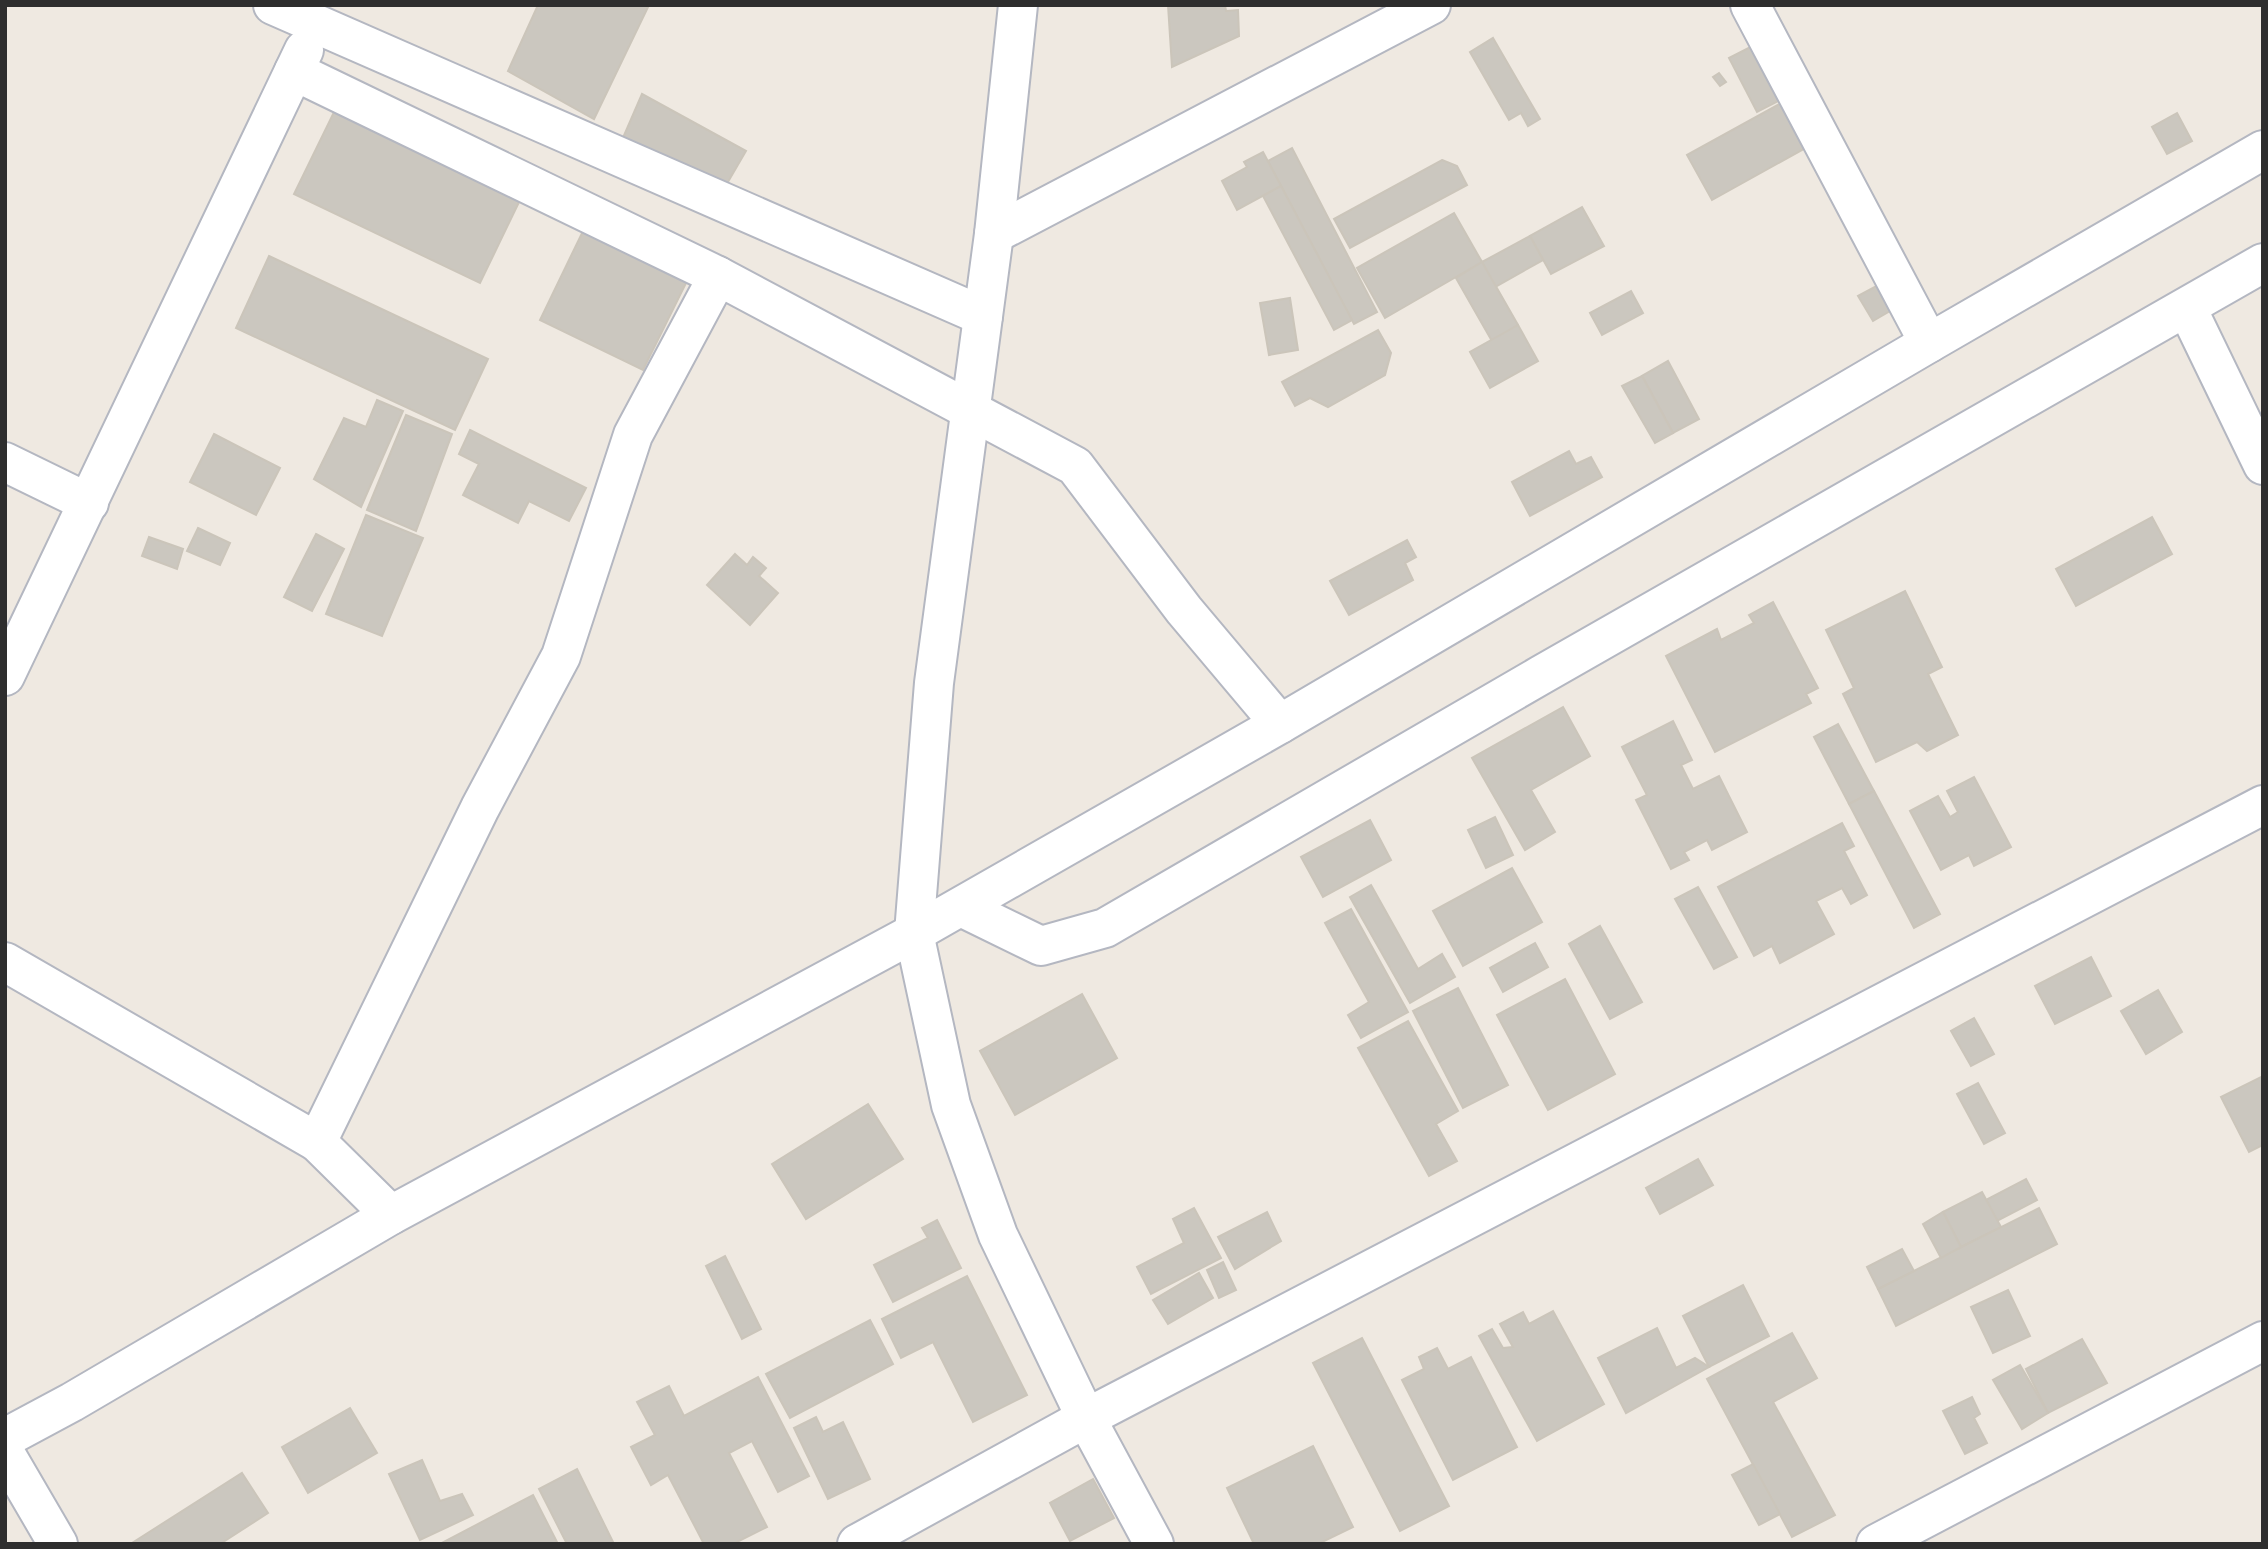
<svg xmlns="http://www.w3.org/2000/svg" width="2268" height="1549" font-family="Figtree,sans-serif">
<rect width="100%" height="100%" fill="#efe9e1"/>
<!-- building -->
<g fill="#cbc7bf" stroke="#cbc5ba" stroke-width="2">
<polygon points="538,5 649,5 594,119 508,71"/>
<polygon points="1168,5 1225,5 1226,11 1238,10 1239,36 1172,67"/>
<polygon points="1493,38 1540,119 1528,126 1521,113 1509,120 1470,52"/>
<polygon points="1764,40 1792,94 1757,112 1729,58"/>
<polygon points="1719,73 1726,82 1720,86 1713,77"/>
<polygon points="642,94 746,151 721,194 622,140"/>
<polygon points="1785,101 1809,146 1712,200 1687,155"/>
<polygon points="335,110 521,198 480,283 294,194"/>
<polygon points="2177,113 2192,141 2167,154 2152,127"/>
<polygon points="1292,148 1377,312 1354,324 1268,161"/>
<polygon points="1263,152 1281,186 1237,210 1222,181 1247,167 1244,162"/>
<polygon points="1442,160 1457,166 1467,185 1350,248 1334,219"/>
<polygon points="1281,186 1352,320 1334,330 1263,196"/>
<polygon points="1582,207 1604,246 1551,274 1530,236"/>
<polygon points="1454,213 1482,262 1385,318 1357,268"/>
<polygon points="584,229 688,279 643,370 540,320"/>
<polygon points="1530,236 1543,260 1495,287 1482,262"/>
<polygon points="269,256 488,359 455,430 236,328"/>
<polygon points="1482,262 1518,325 1492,341 1456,278"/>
<polygon points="1882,283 1897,307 1873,321 1858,296"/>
<polygon points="1631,291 1643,313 1602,335 1590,313"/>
<polygon points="1290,298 1298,350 1269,355 1260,303"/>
<polygon points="1518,325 1538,361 1490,388 1470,352"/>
<polygon points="1378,330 1391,353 1385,375 1328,407 1310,398 1295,406 1282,382"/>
<polygon points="1668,361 1699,419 1673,433 1642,376"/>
<polygon points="1642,376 1673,433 1655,443 1622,386"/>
<polygon points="377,400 403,411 361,507 314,479 344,418 366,427"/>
<polygon points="406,415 452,434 416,531 367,510"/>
<polygon points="470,430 586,488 569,521 529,501 518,523 463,495 479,464 459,454"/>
<polygon points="214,434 280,468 256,515 190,482"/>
<polygon points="1569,451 1576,464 1591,457 1602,477 1530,516 1512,482"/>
<polygon points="366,515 423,538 382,636 326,614"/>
<polygon points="2152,517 2172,554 2076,606 2056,569"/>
<polygon points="198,528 230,543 220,565 187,551"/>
<polygon points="316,534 344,549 312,611 284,597"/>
<polygon points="149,537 183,549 177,569 142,556"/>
<polygon points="1407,540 1416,557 1405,563 1413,580 1349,615 1330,581"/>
<polygon points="735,554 747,565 753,557 766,568 759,576 778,593 750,625 707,585"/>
<polygon points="1905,591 1942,667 1928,674 1958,735 1927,751 1917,742 1876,762 1843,694 1854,688 1826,630"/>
<polygon points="1773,602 1818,688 1806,694 1811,703 1715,752 1666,656 1717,629 1721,640 1754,623 1749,615"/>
<polygon points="1563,707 1590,756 1531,790 1555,832 1525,850 1472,758"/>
<polygon points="1673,721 1692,760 1681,765 1693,789 1719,776 1747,832 1712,850 1707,840 1684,852 1689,860 1671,869 1636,800 1647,795 1622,747"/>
<polygon points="1838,724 1874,791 1849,804 1814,737"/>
<polygon points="1974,777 2011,847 1974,866 1969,855 1941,870 1910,811 1938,796 1950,817 1958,812 1947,791"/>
<polygon points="1874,791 1940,914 1914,928 1849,804"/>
<polygon points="1495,817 1513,855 1486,868 1468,830"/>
<polygon points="1370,820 1391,860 1323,897 1301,857"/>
<polygon points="1842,823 1854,846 1844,851 1867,895 1851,904 1842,888 1816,901 1834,934 1780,963 1772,946 1754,956 1718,887"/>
<polygon points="1512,868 1542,922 1463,966 1433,911"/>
<polygon points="1371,885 1418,969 1442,954 1455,977 1410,1003 1350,897"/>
<polygon points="1698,887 1737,957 1714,969 1675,899"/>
<polygon points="1351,909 1408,1012 1361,1038 1348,1015 1369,1002 1325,923"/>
<polygon points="1600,926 1642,1002 1610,1019 1569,944"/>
<polygon points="1535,943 1548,967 1503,992 1490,968"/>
<polygon points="2091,957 2111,996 2055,1024 2035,986"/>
<polygon points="1565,979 1615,1074 1548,1110 1497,1015"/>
<polygon points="1458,988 1508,1085 1463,1108 1413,1011"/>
<polygon points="2158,990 2182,1032 2146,1054 2121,1011"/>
<polygon points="1082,994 1117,1058 1015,1115 980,1051"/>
<polygon points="1974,1018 1994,1054 1971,1066 1951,1031"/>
<polygon points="1408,1021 1458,1111 1436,1124 1457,1161 1429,1176 1358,1048"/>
<polygon points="2263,1076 2263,1145 2249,1152 2221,1097"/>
<polygon points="1978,1083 2005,1133 1984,1144 1957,1094"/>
<polygon points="868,1104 903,1159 806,1219 772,1164"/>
<polygon points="1698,1159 1713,1185 1660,1214 1646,1188"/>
<polygon points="2026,1179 2037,1200 1997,1221 1986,1200"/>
<polygon points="1982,1192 2001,1227 1961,1247 1943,1212"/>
<polygon points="1194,1208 1221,1258 1151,1294 1137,1267 1184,1243 1173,1219"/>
<polygon points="2039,1208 2057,1244 1896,1326 1878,1289"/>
<polygon points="1267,1212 1281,1241 1235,1269 1218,1237"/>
<polygon points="1943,1212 1961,1247 1941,1258 1923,1224"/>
<polygon points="937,1220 961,1268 893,1302 874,1265 928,1238 922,1228"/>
<polygon points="1902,1249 1914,1271 1878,1289 1867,1267"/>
<polygon points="725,1256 761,1329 742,1339 706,1266"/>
<polygon points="1223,1262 1236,1290 1219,1298 1207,1270"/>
<polygon points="1199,1273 1213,1298 1168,1324 1153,1300"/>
<polygon points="967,1276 1027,1395 973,1422 933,1342 901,1358 882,1319"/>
<polygon points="1743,1285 1769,1336 1709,1367 1683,1316"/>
<polygon points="2008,1290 2030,1336 1993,1353 1971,1307"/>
<polygon points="1553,1311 1604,1404 1537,1441 1479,1336 1492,1329 1503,1348 1513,1347 1500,1324 1523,1312 1529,1324"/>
<polygon points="870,1320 893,1364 790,1418 766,1374"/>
<polygon points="1657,1328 1676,1368 1695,1358 1709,1367 1626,1413 1598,1358"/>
<polygon points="1792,1333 1817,1378 1773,1402 1835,1515 1792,1537 1707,1379"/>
<polygon points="1362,1338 1449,1506 1400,1531 1313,1363"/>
<polygon points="2082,1339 2107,1383 2048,1413 2026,1369"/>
<polygon points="1437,1348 1448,1369 1471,1357 1517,1447 1453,1480 1402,1380 1424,1369 1419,1357"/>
<polygon points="2020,1365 2048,1413 2022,1429 1993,1380"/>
<polygon points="758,1377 809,1476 778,1492 752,1441 729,1453 767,1527 733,1544 704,1544 668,1475 651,1485 631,1447 655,1435 637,1402 669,1386 684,1416"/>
<polygon points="1972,1397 1980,1414 1974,1418 1987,1443 1965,1454 1943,1411"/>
<polygon points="350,1408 377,1453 308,1493 282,1447"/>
<polygon points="816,1417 823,1432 843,1422 870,1479 828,1499 794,1428"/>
<polygon points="1313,1446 1353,1527 1318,1544 1254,1544 1227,1488"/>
<polygon points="422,1460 440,1501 462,1494 473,1515 420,1540 389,1474"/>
<polygon points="1753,1464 1780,1514 1759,1525 1732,1475"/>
<polygon points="577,1469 614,1544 567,1544 539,1489"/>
<polygon points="242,1473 268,1513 220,1544 132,1543"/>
<polygon points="1093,1479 1114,1518 1070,1541 1050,1503"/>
<polygon points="533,1495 558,1544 440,1544"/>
</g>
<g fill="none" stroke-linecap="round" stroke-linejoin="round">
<!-- minor casing -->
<g stroke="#b4b7c1" stroke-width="42">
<g id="minor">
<polyline points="273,5 983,316"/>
<polyline points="1018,5 994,234 934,683 914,933 951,1105 998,1235 1086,1418 1154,1544"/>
<polyline points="1750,5 1929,343"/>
<polyline points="294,71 718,276 1075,466 1184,610 1280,724"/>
<polyline points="994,234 1431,5"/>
<polyline points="2187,308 2263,465"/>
<polyline points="5,462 89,503"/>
<polyline points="5,676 304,50"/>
<polyline points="961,907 1041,946 1105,928 1541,675 2263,263"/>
<polyline points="5,962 317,1142"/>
<polyline points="391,1215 317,1142 480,808 561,656 633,435 718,276"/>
<polyline points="5,1438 72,1402 391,1215 914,933 1280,724 1929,343 2263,150"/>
<polyline points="5,1453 58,1544"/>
<polyline points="857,1544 1086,1418 2263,805"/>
<polyline points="1876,1544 2263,1341"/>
</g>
</g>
<!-- minor -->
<use href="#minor" stroke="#fff" stroke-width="38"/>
</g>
<!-- border -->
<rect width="2268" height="1549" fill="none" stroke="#2e2e2e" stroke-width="14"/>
</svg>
